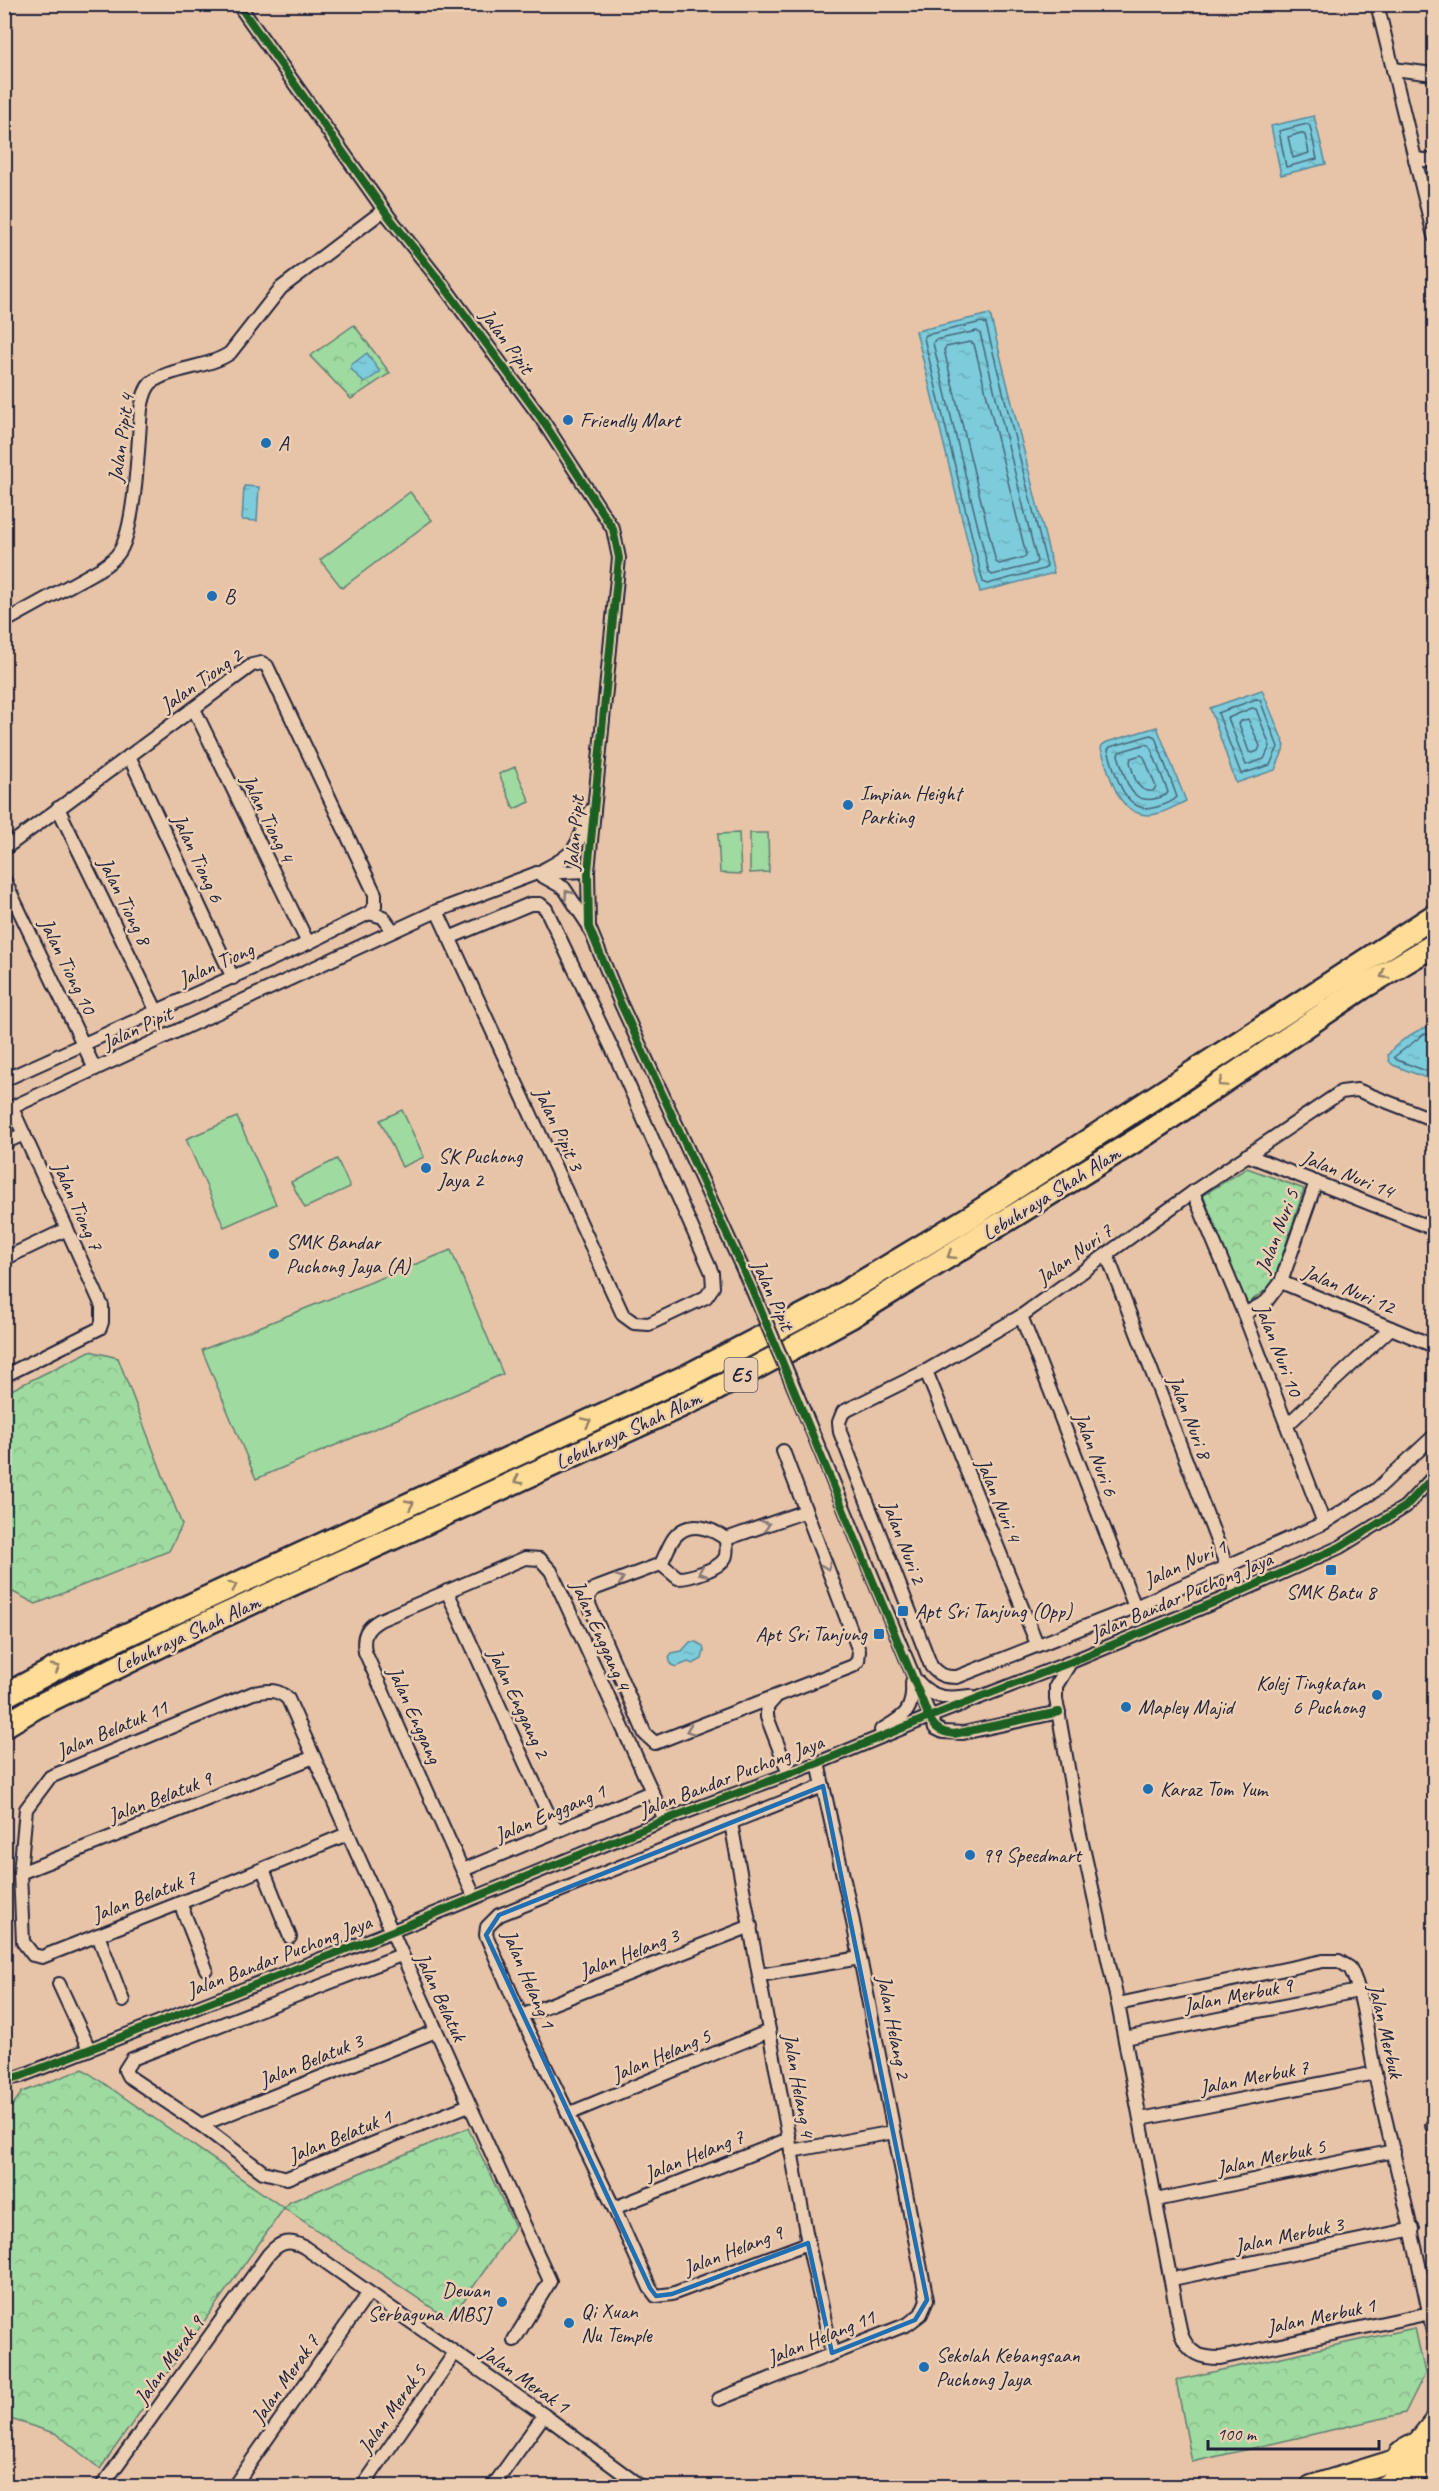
<svg xmlns="http://www.w3.org/2000/svg" width="1439" height="2491" font-family="Caveat,sans-serif">
<defs>
<pattern id="park-crowns" width="20" height="18" patternUnits="userSpaceOnUse" patternTransform="scale(1.5)"><rect width="20" height="18" fill="#9fdaa0"/><path d="M2 6a3 3 0 1 1 6 0M12 15a3 3 0 1 1 6 0" fill="none" stroke="#89bb8b"/></pattern>
<pattern id="water-ripples" width="26" height="14" patternUnits="userSpaceOnUse" patternTransform="scale(1.5)"><rect width="26" height="14" fill="#7dccdb"/><path d="M2 4q2-2 4 0t4 0M15 11q2-2 4 0t4 0" fill="none" stroke="#6cafbd"/></pattern>
</defs>
<rect width="100%" height="100%" fill="#e7c4a8"/>
<filter id="ink" filterUnits="userSpaceOnUse"><feTurbulence type="fractalNoise" baseFrequency=".0167" numOctaves="2"/><feDisplacementMap in="SourceGraphic" scale="12" xChannelSelector="R" yChannelSelector="G"/><feConvolveMatrix kernelMatrix="1 2 1 2 8 2 1 2 1" color-interpolation-filters="sRGB"/></filter>
<g filter="url(#ink)">
<!-- green -->
<g fill="#9fdaa0" stroke="#607e6e" stroke-width="1.5">
<polygon points="410,492 432,520 342,588 320,560"/>
<polygon points="515,767 530,802 514,809 499,774"/>
<polygon points="739,833 741,874 720,873 718,834"/>
<polygon points="750,833 768,833 769,872 750,873"/>
<polygon points="402,1110 424,1157 402,1167 380,1120"/>
<polygon points="237,1117 276,1204 224,1227 186,1139"/>
<polygon points="337,1159 350,1187 305,1208 291,1182"/>
<polygon points="451,1250 503,1374 256,1479 202,1350"/>
</g>
<!-- park -->
<g fill="url(#park-crowns)" stroke="#607e6e" stroke-width="1.5">
<polygon points="1425,170 1434,171 1434,202"/>
<polygon points="354,325 390,373 351,399 310,356"/>
<polygon points="1247,1168 1304,1189 1273,1284 1246,1305 1203,1195"/>
<polygon points="90,1351 118,1358 182,1525 169,1551 36,1604 5,1588 5,1393"/>
<polygon points="83,2069 284,2208 290,2202 468,2128 515,2227 450,2320 284,2208 100,2469 57,2434 7,2418 5,2392 5,2122 9,2110 22,2092"/>
<polygon points="1415,2328 1425,2373 1405,2413 1192,2462 1176,2380"/>
</g>
<!-- water -->
<g fill="url(#water-ripples)" stroke="#59889b" stroke-width="1.5">
<polygon points="1314,116 1326,164 1281,175 1271,126"/>
<polygon points="990,314 1054,573 980,592 916,331"/>
<polygon points="367,353 380,372 364,383 351,369 351,365"/>
<polygon points="244,486 259,487 257,521 242,520"/>
<polygon points="1262,690 1285,746 1275,770 1236,783 1210,708"/>
<path d="M1157 727 1186 801C1175 806 1163 814 1151 815 1116 816 1110 774 1101 749L1102 745 1107 742Z"/>
<path d="M1429 1027 1434 1029V1081L1393 1065 1389 1061 1388 1055C1395 1044 1416 1029 1429 1027Z"/>
<polygon points="690,1642 696,1642 703,1646 704,1651 702,1659 693,1664 688,1662 676,1667 671,1665 669,1657 672,1653 682,1651"/>
</g>
<g fill="none" stroke-linecap="round" stroke-linejoin="round">
<!-- shore -->
<g stroke="#46667b" stroke-width="1.5">
<polygon points="1307,124 1310,126 1317,159 1286,167 1279,131"/>
<polygon points="1301,133 1305,135 1309,153 1293,158 1288,137"/>
<polygon points="982,322 986,324 1047,566 1044,569 987,584 983,582 924,338 926,335"/>
<polygon points="977,331 980,333 1037,561 1035,564 992,575 989,572 933,343 935,340"/>
<polygon points="970,342 974,344 1026,554 1025,557 999,564 996,562 944,350 946,347"/>
<polygon points="1256,699 1260,700 1278,747 1270,765 1241,774 1218,713"/>
<polygon points="1252,708 1256,709 1270,746 1264,759 1246,765 1228,718"/>
<polygon points="1248,719 1260,746 1258,751 1252,753 1249,752 1239,724 1241,721"/>
<path d="M1151 735 1155 737 1177 797C1173 802 1164 805 1157 807 1124 817 1115 772 1108 750L1110 747Z"/>
<path d="M1146 744 1150 746 1168 792 1166 795C1130 811 1127 782 1118 755L1119 752Z"/>
<path d="M1141 755 1144 757 1156 787 1153 791C1136 793 1134 775 1130 762L1131 758Z"/>
<polyline points="1434,1034 1424,1034 1394,1057 1397,1060 1434,1074"/>
</g>
<!-- minor casing -->
<g stroke="#22223b" stroke-width="16">
<g id="minor">
<polyline points="238,4 389,217 443,285 541,418 613,529 619,558 588,871 589,927 620,1002 752,1289"/>
<polyline points="1377,4 1434,236"/>
<polyline points="1393,69 1434,74"/>
<polyline points="1415,159 1434,161"/>
<path d="M4 622 100 569C108 564 115 559 120 551 136 524 138 443 141 409 143 400 144 390 151 383 168 368 209 368 230 353L281 288 384 210"/>
<polyline points="194,709 308,943"/>
<polyline points="129,756 233,978"/>
<polyline points="58,808 157,1012"/>
<polyline points="4,849 252,665 262,663 267,666 375,894 375,906 369,913 308,943 4,1080"/>
<path d="M543 870C579 852 576 847 590 811"/>
<polyline points="537,873 564,888 587,923"/>
<polyline points="4,879 95,1069"/>
<polyline points="437,911 474,991 623,1315 634,1323 649,1324 706,1297 713,1287 712,1273 616,1057 546,909 540,904 530,904 449,938"/>
<polyline points="369,913 383,917 393,931"/>
<polyline points="4,1111 437,911 537,873 588,871"/>
<path d="M1434 1120 1357 1090 1341 1092 1193 1192 1021 1316 926 1371 843 1412 839 1422 840 1432 931 1666C939 1676 945 1677 957 1677L1135 1607 1324 1523 1376 1490 1434 1436"/>
<polyline points="4,1143 24,1134"/>
<polyline points="1247,1155 1434,1229"/>
<polyline points="1193,1192 1244,1314 1324,1523"/>
<polyline points="1107,1255 1237,1593"/>
<polyline points="4,1259 67,1229"/>
<polyline points="1281,1282 1434,1346"/>
<polyline points="1244,1314 1266,1302 1281,1282 1316,1182"/>
<polyline points="1021,1316 1135,1607"/>
<polyline points="926,1371 1037,1644"/>
<polyline points="4,1376 100,1328 102,1322 102,1306 12,1108"/>
<polyline points="798,1397 935,1728 943,1732 963,1733 1059,1712"/>
<polyline points="1287,1425 1391,1328"/>
<polyline points="726,1539 806,1511"/>
<path d="M661 1564 678 1578C690 1578 719 1569 725 1558 728 1552 726 1546 726 1539 711 1528 688 1519 674 1538 669 1545 665 1556 661 1564L594 1589 589 1595 588 1602 645 1734 655 1743 853 1666 858 1661 859 1651 783 1451"/>
<polyline points="447,1591 556,1831"/>
<path d="M1070 1663 1056 1686V1699L1078 1825 1118 2004 1323 1961H1339L1350 1968C1364 1994 1368 2043 1375 2074 1395 2162 1417 2248 1434 2337"/>
<path d="M918 1682C933 1699 948 1699 970 1696"/>
<polyline points="775,1698 767,1707 767,1717 789,1774"/>
<path d="M881 1730C905 1716 914 1711 912 1682"/>
<polyline points="731,1823 808,2243 832,2353"/>
<path d="M347 1834 180 1903 42 1957 33 1955 23 1942 20 1873 26 1809 50 1777 253 1693C267 1691 277 1688 288 1699 375 1894 461 2088 550 2281L514 2340"/>
<polyline points="263,1869 290,1937"/>
<polyline points="463,1870 651,1792"/>
<polyline points="20,1873 314,1757"/>
<path d="M474 1896 365 1652C362 1636 366 1628 380 1620L525 1558 540 1559 551 1571 665 1820"/>
<polyline points="180,1903 206,1969"/>
<polyline points="98,1935 123,2001"/>
<polyline points="401,1955 132,2059 125,2070 128,2076 201,2125 263,2172 287,2178 469,2105"/>
<polyline points="760,1975 860,1958"/>
<polyline points="59,1984 89,2049"/>
<path d="M1118 2004 1181 2334C1189 2354 1200 2358 1220 2358L1430 2313"/>
<polyline points="521,2016 751,1926"/>
<polyline points="1125,2038 1358,1991"/>
<polyline points="4,2080 21,2076 390,1932 665,1820 818,1763 929,1717 1071,1662 1237,1593 1340,1547 1405,1507 1434,1476"/>
<polyline points="568,2114 769,2031"/>
<polyline points="1141,2119 1375,2073"/>
<polyline points="201,2125 436,2031"/>
<polyline points="1432,2126 1434,2126"/>
<polyline points="791,2151 894,2132"/>
<polyline points="1156,2200 1394,2151"/>
<polyline points="614,2208 789,2139"/>
<polyline points="808,2243 672,2294 656,2296 650,2288 614,2208 521,2016 486,1935 487,1927 499,1915 823,1786"/>
<polyline points="1172,2279 1413,2229"/>
<polyline points="719,2399 908,2324 921,2314 927,2300 851,1912 818,1763"/>
<path d="M102 2486 268 2255C279 2242 288 2239 304 2247L544 2415 640 2486"/>
<polyline points="234,2486 368,2294"/>
<polyline points="363,2486 454,2354"/>
<polyline points="493,2486 544,2415"/>
</g>
</g>
<!-- primary casing -->
<g stroke="#22223b" stroke-width="24">
<g id="primary">
<polyline points="1400,2452 1418,2442 1434,2422"/>
<polyline points="1311,2486 1434,2448"/>
<polyline points="1384,2486 1392,2481 1434,2465"/>
</g>
</g>
<!-- motorway casing -->
<g stroke="#22223b" stroke-width="27">
<g id="motorway">
<polyline points="4,1696 68,1662 689,1375 829,1302 972,1216 1434,916"/>
<polyline points="4,1726 36,1707 201,1626 709,1393 852,1316 1146,1134 1362,988 1434,945"/>
</g>
</g>
<!-- minor -->
<use href="#minor" stroke="#eccfb3" stroke-width="12"/>
<!-- primary -->
<use href="#primary" stroke="#ffdd96" stroke-width="20"/>
<!-- motorway -->
<use href="#motorway" stroke="#ffdd96" stroke-width="22"/>
<!-- minor-bridge casing -->
<g stroke="#22223b" stroke-width="16" stroke-linecap="butt">
<polyline id="minor-bridge" points="752,1289 798,1397"/>
</g>
<!-- minor-bridge -->
<use href="#minor-bridge" stroke="#eccfb3" stroke-width="12"/>
<!-- cycleway casing -->
<g stroke="#eccfb3" stroke-width="11">
<g id="cycleway">
<path d="M238 4 389 217 443 285 541 418 613 529 619 558 588 871 589 927 620 1002 752 1289 929 1717C935 1729 940 1732 954 1734L1059 1712"/>
<polyline points="4,2080 21,2076 390,1932 665,1820 818,1763 929,1717 1071,1662 1237,1593 1340,1547 1405,1507 1434,1476"/>
</g>
</g>
<!-- cycleway -->
<use href="#cycleway" stroke="#1b5e20" stroke-width="8"/>
</g>
<!-- one-way arrows -->
<defs><path id="oneway-chevron" d="M-2-3.5L2.5 0L-2 3.5" fill="none" stroke-width="1.6" stroke-linecap="round" stroke-linejoin="round" transform="scale(1.5)"/></defs>
<g stroke="#877877">
<use href="#oneway-chevron" transform="translate(568 894) rotate(-127)"/>
<use href="#oneway-chevron" transform="translate(766 1525) rotate(-19)"/>
<use href="#oneway-chevron" transform="translate(827 1566) rotate(69)"/>
<use href="#oneway-chevron" transform="translate(702 1572) rotate(157)"/>
<use href="#oneway-chevron" transform="translate(620 1579) rotate(-20)"/>
<use href="#oneway-chevron" transform="translate(690 1730) rotate(160)"/>
</g>
<g stroke="#908068">
<use href="#oneway-chevron" transform="translate(1384 975) rotate(149)"/>
<use href="#oneway-chevron" transform="translate(1222 1083) rotate(146)"/>
<use href="#oneway-chevron" transform="translate(951 1255) rotate(148)"/>
<use href="#oneway-chevron" transform="translate(587 1422) rotate(-25)"/>
<use href="#oneway-chevron" transform="translate(518 1480) rotate(155)"/>
<use href="#oneway-chevron" transform="translate(410 1504) rotate(-25)"/>
<use href="#oneway-chevron" transform="translate(233 1586) rotate(-25)"/>
<use href="#oneway-chevron" transform="translate(56 1668) rotate(-28)"/>
</g>
</g>
<!-- marked area -->
<path fill="none" stroke="#1f6fb2" stroke-width="4.5" stroke-linejoin="round" d="M823 1786 927 2300 915 2320 832 2353 808 2243 672 2294 656 2296 650 2288 486 1935 499 1915Z"/>
<!-- markers -->
<g fill="#1f6fb2" stroke="#eccfb3" stroke-width="2">
<circle cx="568" cy="420" r="6"/>
<circle cx="266" cy="443" r="6"/>
<circle cx="212" cy="596" r="6"/>
<circle cx="848" cy="805" r="6"/>
<circle cx="426" cy="1168" r="6"/>
<circle cx="274" cy="1254" r="6"/>
<rect x="1325" y="1564" width="12" height="12" rx="3"/>
<rect x="897" y="1605" width="12" height="12" rx="3"/>
<rect x="873" y="1628" width="12" height="12" rx="3"/>
<circle cx="1377" cy="1695" r="6"/>
<circle cx="1126" cy="1707" r="6"/>
<circle cx="1148" cy="1789" r="6"/>
<circle cx="970" cy="1855" r="6"/>
<circle cx="502" cy="2302" r="6"/>
<circle cx="569" cy="2323" r="6"/>
<circle cx="924" cy="2367" r="6"/>
</g>
<g text-anchor="middle" stroke-width="5" stroke-linejoin="round" paint-order="stroke">
<!-- shield labels -->
<rect fill="#eccfb3" stroke="#5f565f" stroke-width="1.5" x="724.5" y="1358" width="33" height="34" rx="4.5"/>
<g font-size="20" font-weight="bold" fill="#22223b">
<text x="741" y="1382">E5</text>
</g>
<!-- street labels -->
<g font-size="21" fill="#22223b" stroke="#eccfb3">
<text transform="translate(507 341) rotate(54)" y="7">Jalan Pipit</text>
<text transform="translate(121 438) rotate(-82)" y="7">Jalan Pipit 4</text>
<text transform="translate(201 680) rotate(-35)" y="7">Jalan Tiong 2</text>
<text transform="translate(268 818) rotate(64)" y="7">Jalan Tiong 4</text>
<text transform="translate(574 833) rotate(-85)" y="7">Jalan Pipit</text>
<text transform="translate(198 858) rotate(65)" y="7">Jalan Tiong 6</text>
<text transform="translate(125 901) rotate(64)" y="7">Jalan Tiong 8</text>
<text transform="translate(216 964) rotate(-24)" y="7">Jalan Tiong</text>
<text transform="translate(68 966) rotate(64)" y="7">Jalan Tiong 10</text>
<text transform="translate(137 1028) rotate(-25)" y="7">Jalan Pipit</text>
<text transform="translate(559 1129) rotate(65)" y="7">Jalan Pipit 3</text>
<text transform="translate(1348 1174) rotate(22)" y="7">Jalan Nuri 14</text>
<text transform="translate(1051 1193) rotate(-32)" y="7">Lebuhraya Shah Alam</text>
<text transform="translate(78 1206) rotate(66)" y="7">Jalan Tiong 7</text>
<text transform="translate(1277 1231) rotate(-69)" y="7">Jalan Nuri 5</text>
<text transform="translate(1074 1254) rotate(-36)" y="7">Jalan Nuri 7</text>
<text transform="translate(1349 1289) rotate(23)" y="7">Jalan Nuri 12</text>
<text transform="translate(773 1295) rotate(66)" y="7">Jalan Pipit</text>
<text transform="translate(1279 1350) rotate(69)" y="7">Jalan Nuri 10</text>
<text transform="translate(1190 1417) rotate(69)" y="7">Jalan Nuri 8</text>
<text transform="translate(628 1430) rotate(-25)" y="7">Lebuhraya Shah Alam</text>
<text transform="translate(1096 1454) rotate(69)" y="7">Jalan Nuri 6</text>
<text transform="translate(999 1500) rotate(68)" y="7">Jalan Nuri 4</text>
<text transform="translate(904 1542) rotate(69)" y="7">Jalan Nuri 2</text>
<text transform="translate(1185 1563) rotate(-24)" y="7">Jalan Nuri 1</text>
<text transform="translate(1181 1596) rotate(-23)" y="7">Jalan Bandar Puchong Jaya</text>
<text transform="translate(187 1634) rotate(-25)" y="7">Lebuhraya Shah Alam</text>
<text transform="translate(601 1635) rotate(66)" y="7">Jalan Enggang 4</text>
<text transform="translate(519 1703) rotate(65)" y="7">Jalan Enggang 2</text>
<text transform="translate(415 1715) rotate(66)" y="7">Jalan Enggang</text>
<text transform="translate(112 1729) rotate(-23)" y="7">Jalan Belatuk 11</text>
<text transform="translate(731 1776) rotate(-21)" y="7">Jalan Bandar Puchong Jaya</text>
<text transform="translate(160 1797) rotate(-21)" y="7">Jalan Belatuk 9</text>
<text transform="translate(550 1813) rotate(-23)" y="7">Jalan Enggang 1</text>
<text transform="translate(144 1896) rotate(-21)" y="7">Jalan Belatuk 7</text>
<text transform="translate(629 1953) rotate(-21)" y="7">Jalan Helang 3</text>
<text transform="translate(279 1956) rotate(-21)" y="7">Jalan Bandar Puchong Jaya</text>
<text transform="translate(529 1979) rotate(67)" y="7">Jalan Helang 1</text>
<text transform="translate(1238 1995) rotate(-11)" y="7">Jalan Merbuk 9</text>
<text transform="translate(441 1997) rotate(65)" y="7">Jalan Belatuk</text>
<text transform="translate(894 2027) rotate(79)" y="7">Jalan Helang 2</text>
<text transform="translate(1386 2031) rotate(77)" y="7">Jalan Merbuk</text>
<text transform="translate(661 2055) rotate(-23)" y="7">Jalan Helang 5</text>
<text transform="translate(311 2060) rotate(-22)" y="7">Jalan Belatuk 3</text>
<text transform="translate(1254 2077) rotate(-11)" y="7">Jalan Merbuk 7</text>
<text transform="translate(799 2085) rotate(80)" y="7">Jalan Helang 4</text>
<text transform="translate(340 2136) rotate(-22)" y="7">Jalan Belatuk 1</text>
<text transform="translate(694 2155) rotate(-22)" y="7">Jalan Helang 7</text>
<text transform="translate(1271 2157) rotate(-12)" y="7">Jalan Merbuk 5</text>
<text transform="translate(1289 2235) rotate(-12)" y="7">Jalan Merbuk 3</text>
<text transform="translate(733 2250) rotate(-21)" y="7">Jalan Helang 9</text>
<text transform="translate(1321 2316) rotate(-12)" y="7">Jalan Merbuk 1</text>
<text transform="translate(821 2337) rotate(-22)" y="7">Jalan Helang 11</text>
<text transform="translate(169 2360) rotate(-54)" y="7">Jalan Merak 9</text>
<text transform="translate(285 2379) rotate(-55)" y="7">Jalan Merak 7</text>
<text transform="translate(525 2379) rotate(35)" y="7">Jalan Merak 1</text>
<text transform="translate(392 2409) rotate(-55)" y="7">Jalan Merak 5</text>
</g>
<!-- poi labels -->
<g font-size="21" fill="#22223b" stroke="#eccfb3" text-anchor="start">
<text x="580" y="427">Friendly Mart</text>
<text x="278" y="450">A</text>
<text x="224" y="603">B</text>
<text x="860" y="800">Impian Height<tspan x="860" dy="24">Parking</tspan></text>
<text x="438" y="1163">SK Puchong<tspan x="438" dy="24">Jaya 2</tspan></text>
<text x="286" y="1249">SMK Bandar<tspan x="286" dy="24">Puchong Jaya (A)</tspan></text>
<text x="1331" y="1599" text-anchor="middle">SMK Batu 8</text>
<text x="915" y="1618">Apt Sri Tanjung (Opp)</text>
<text x="867" y="1641" text-anchor="end">Apt Sri Tanjung</text>
<text x="1365" y="1690" text-anchor="end">Kolej Tingkatan<tspan x="1365" dy="24">6 Puchong</tspan></text>
<text x="1138" y="1714">Mapley Majid</text>
<text x="1160" y="1796">Karaz Tom Yum</text>
<text x="982" y="1862">99 Speedmart</text>
<text x="490" y="2297" text-anchor="end">Dewan<tspan x="490" dy="24">Serbaguna MBSJ</tspan></text>
<text x="581" y="2318">Qi Xuan<tspan x="581" dy="24">Nu Temple</tspan></text>
<text x="936" y="2362">Sekolah Kebangsaan<tspan x="936" dy="24">Puchong Jaya</tspan></text>
</g>
</g>
<!-- margin -->
<rect width="1439" height="2491" fill="none" stroke="#eccfb3" stroke-width="24"/>
<rect x="12" y="12" width="1415" height="2467" fill="none" stroke="#22223b" stroke-width="2" filter="url(#ink)"/>
<!-- scale -->
<path d="M1208 2440v9h171v-9" fill="none" stroke="#22223b" stroke-width="3"/>
<text x="1217" y="2440" font-size="18" fill="#22223b" stroke="#eccfb3" stroke-width="4.5" paint-order="stroke">100 m</text>
</svg>
